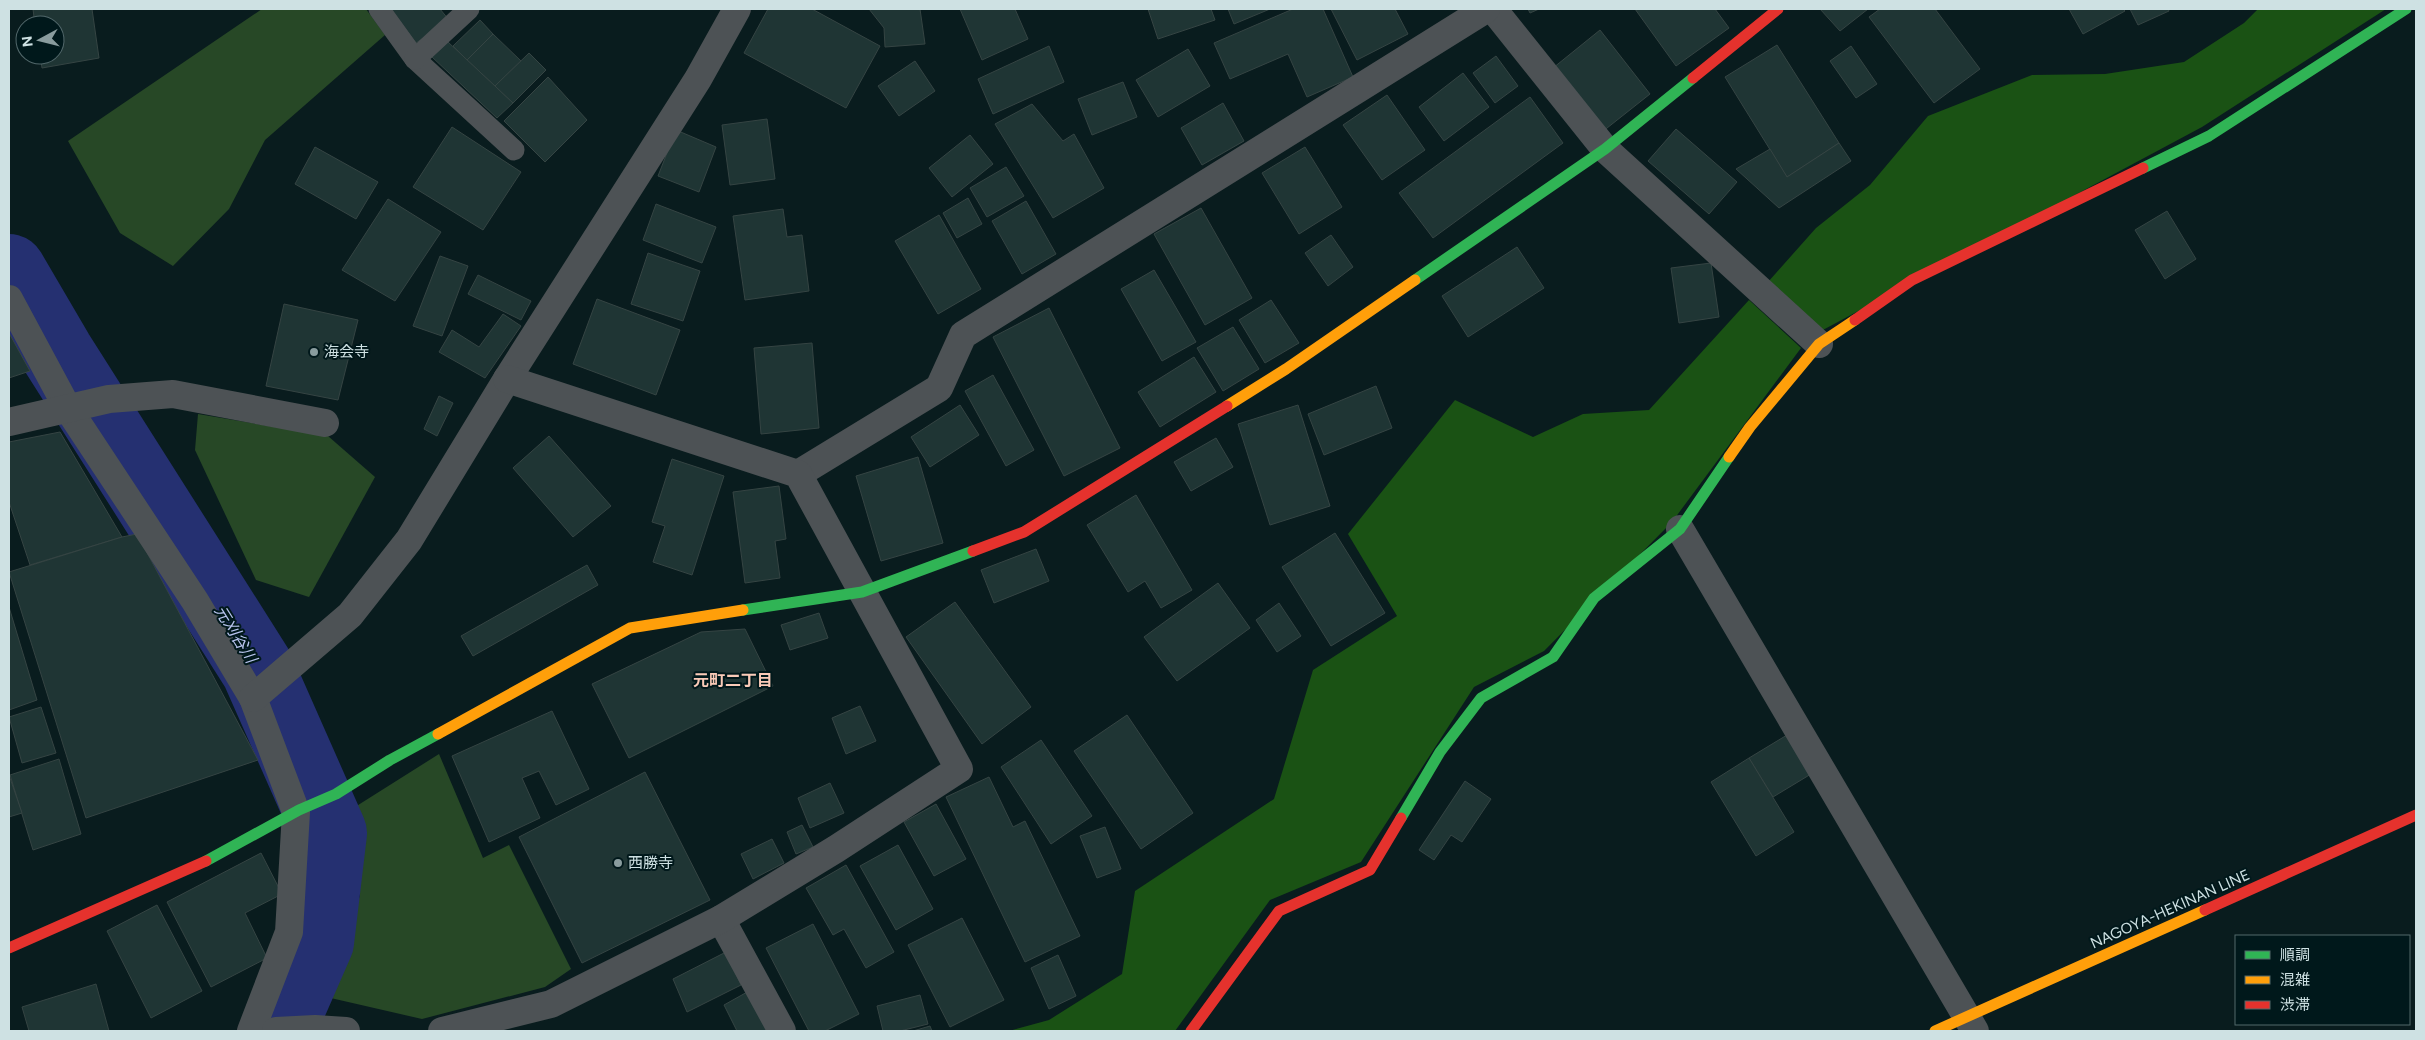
<svg xmlns="http://www.w3.org/2000/svg" width="2425" height="1040" font-family="Figtree,'Noto Sans JP',sans-serif">
<rect width="100%" height="100%" fill="#091c1e"/>
<!-- green -->
<g fill="#274826">
<polygon points="262,9 366,9 385,35 265,140 229,209 173,266 120,233 68,141"/>
<polygon points="198,414 328,436 375,477 309,597 256,580 195,450"/>
<polygon points="439,754 483,858 509,845 571,969 545,987 422,1019 322,996 360,896 355,807"/>
</g>
<!-- forest -->
<g fill="#1a5214">
<polygon points="2258,9 2386,9 2202,127 1821,331 1768,282 1816,228 1870,185 1928,116 2032,75 2105,74 2184,62 2244,23"/>
<polygon points="1749,300 1801,348 1672,522 1544,651 1474,687 1361,862 1270,900 1175,1031 1009,1031 1049,1020 1122,974 1135,891 1274,799 1313,670 1397,616 1348,534 1455,400 1533,437 1583,414 1649,410"/>
</g>
<g fill="none" stroke-linecap="round" stroke-linejoin="round">
<!-- river -->
<polyline stroke="#253071" stroke-width="74" points="9,271 57,353 258,670 330,833 317,942 278,1031"/>
</g>
<!-- building -->
<g fill="#1f3534" stroke="#354443">
<polygon points="33,9 92,9 99,58 42,68 40,55 55,55 55,25 35,25"/>
<polygon points="391,9 440,9 449,20 416,43"/>
<polygon points="768,9 812,9 880,46 846,108 744,53"/>
<polygon points="869,9 920,9 925,44 885,47 884,28"/>
<polygon points="960,9 1015,9 1028,39 982,60"/>
<polygon points="1148,9 1211,9 1215,20 1158,39"/>
<polygon points="1228,9 1270,9 1234,24"/>
<polygon points="1293,9 1323,9 1353,77 1307,97 1288,54 1230,79 1214,43"/>
<polygon points="1331,9 1395,9 1408,34 1357,60"/>
<polygon points="1528,9 1539,9 1530,13"/>
<polygon points="1635,9 1715,9 1729,28 1676,66"/>
<polygon points="1820,9 1868,9 1840,31"/>
<polygon points="1880,9 1935,9 1980,69 1934,103 1869,17"/>
<polygon points="2069,9 2123,9 2125,11 2083,34"/>
<polygon points="2130,9 2168,9 2169,11 2138,25"/>
<polygon points="480,20 493,34 467,60 453,46"/>
<polygon points="1600,30 1650,94 1602,132 1553,68"/>
<polygon points="493,34 521,61 495,86 467,60"/>
<polygon points="448,42 513,103 497,118 432,57"/>
<polygon points="1777,45 1839,143 1787,177 1725,77"/>
<polygon points="1049,46 1064,82 993,114 978,79"/>
<polygon points="1851,46 1877,84 1856,98 1830,61"/>
<polygon points="1188,49 1210,86 1158,117 1136,80"/>
<polygon points="529,53 546,70 513,103 495,86"/>
<polygon points="1496,56 1518,86 1495,103 1473,73"/>
<polygon points="915,61 935,91 899,116 878,86"/>
<polygon points="1463,73 1489,107 1444,141 1419,107"/>
<polygon points="548,77 587,120 545,162 504,121"/>
<polygon points="1123,82 1137,117 1092,135 1078,99"/>
<polygon points="1387,95 1425,150 1382,180 1343,125"/>
<polygon points="1530,97 1563,143 1433,238 1399,193"/>
<polygon points="1223,103 1244,141 1202,165 1181,128"/>
<polygon points="1032,104 1063,141 1074,134 1104,188 1053,218 995,124"/>
<polygon points="767,119 775,179 730,185 722,125"/>
<polygon points="452,127 521,172 483,230 413,187"/>
<polygon points="1676,129 1737,182 1709,214 1648,161"/>
<polygon points="676,130 716,147 699,192 658,176"/>
<polygon points="970,135 993,164 952,197 929,168"/>
<polygon points="1839,143 1851,161 1779,208 1736,169 1770,149 1787,177"/>
<polygon points="315,147 378,182 356,219 295,184"/>
<polygon points="1305,147 1342,207 1299,234 1262,173"/>
<polygon points="1006,167 1024,196 987,217 970,188"/>
<polygon points="968,198 982,224 957,238 943,213"/>
<polygon points="388,199 441,232 395,301 342,270"/>
<polygon points="1026,201 1056,254 1022,274 992,221"/>
<polygon points="656,204 716,227 702,263 643,240"/>
<polygon points="1201,208 1252,298 1205,325 1154,234"/>
<polygon points="783,209 787,237 802,235 809,291 745,300 733,216"/>
<polygon points="2167,211 2196,259 2165,279 2135,230"/>
<polygon points="939,215 981,289 938,314 895,241"/>
<polygon points="1331,235 1353,267 1328,286 1305,253"/>
<polygon points="1517,247 1544,288 1468,337 1442,296"/>
<polygon points="648,253 700,271 683,321 631,304"/>
<polygon points="440,256 468,266 442,336 413,326"/>
<polygon points="1711,263 1719,317 1679,323 1671,268"/>
<polygon points="1154,270 1196,342 1162,361 1121,289"/>
<polygon points="478,275 531,301 521,320 468,294"/>
<polygon points="597,299 680,330 656,395 573,364"/>
<polygon points="1271,300 1299,343 1265,363 1239,320"/>
<polygon points="284,304 358,320 338,400 266,386"/>
<polygon points="1049,308 1120,448 1064,476 993,337"/>
<polygon points="503,314 521,326 485,378 439,352 452,330 479,347"/>
<polygon points="1233,327 1259,369 1223,391 1197,348"/>
<polygon points="9,333 30,371 9,378"/>
<polygon points="812,343 819,428 761,434 754,348"/>
<polygon points="1194,357 1216,392 1160,427 1138,392"/>
<polygon points="993,375 1034,450 1006,466 965,391"/>
<polygon points="1376,386 1392,428 1324,455 1308,414"/>
<polygon points="439,396 453,403 437,436 424,429"/>
<polygon points="960,405 979,435 930,467 911,437"/>
<polygon points="1298,405 1330,506 1270,525 1238,424"/>
<polygon points="60,432 122,537 30,565 9,502 9,442"/>
<polygon points="549,436 611,506 573,537 513,468"/>
<polygon points="1216,438 1233,467 1191,491 1174,462"/>
<polygon points="918,457 943,543 881,561 856,476"/>
<polygon points="672,459 724,476 692,575 653,562 665,526 652,522"/>
<polygon points="779,486 786,539 775,541 780,578 745,583 733,492"/>
<polygon points="1136,495 1192,590 1161,608 1145,581 1128,592 1087,525"/>
<polygon points="1335,533 1385,613 1331,646 1282,567"/>
<polygon points="137,534 258,760 86,818 9,572 122,537"/>
<polygon points="1036,549 1049,581 994,603 981,570"/>
<polygon points="587,565 598,585 473,656 461,636"/>
<polygon points="1218,583 1250,628 1177,681 1144,637"/>
<polygon points="955,602 1031,707 982,744 906,637"/>
<polygon points="1279,603 1301,636 1277,652 1256,620"/>
<polygon points="9,607 37,700 9,710"/>
<polygon points="819,613 828,638 790,650 781,625"/>
<polygon points="745,629 773,686 629,758 592,684 701,632"/>
<polygon points="860,706 876,741 846,754 832,718"/>
<polygon points="41,707 56,753 22,763 9,717"/>
<polygon points="552,711 589,789 556,805 539,771 522,778 540,818 489,842 452,756"/>
<polygon points="1127,715 1193,813 1141,849 1074,751"/>
<polygon points="1792,732 1816,771 1773,797 1749,758"/>
<polygon points="1041,740 1092,816 1051,844 1001,767"/>
<polygon points="1749,758 1794,832 1756,856 1711,782"/>
<polygon points="59,759 81,834 33,850 10,775"/>
<polygon points="645,772 710,900 582,963 519,837"/>
<polygon points="9,775 22,813 9,817"/>
<polygon points="989,777 1013,827 1025,821 1080,936 1025,962 946,797"/>
<polygon points="1465,781 1491,799 1462,842 1451,835 1434,860 1419,850"/>
<polygon points="830,783 844,813 810,828 798,798"/>
<polygon points="936,804 966,859 934,876 904,822"/>
<polygon points="802,825 813,847 796,854 787,832"/>
<polygon points="1105,827 1121,869 1097,878 1080,836"/>
<polygon points="772,839 784,863 753,879 741,854"/>
<polygon points="898,845 933,909 896,930 860,866"/>
<polygon points="261,853 282,894 245,913 267,958 211,987 167,902"/>
<polygon points="846,865 894,952 866,968 844,929 833,935 806,888"/>
<polygon points="157,905 202,991 151,1018 107,931"/>
<polygon points="962,918 1004,1000 950,1027 908,945"/>
<polygon points="813,924 859,1014 825,1031 809,1031 766,948"/>
<polygon points="726,952 741,985 687,1012 673,979"/>
<polygon points="1058,955 1076,996 1049,1009 1031,968"/>
<polygon points="96,984 109,1031 29,1031 22,1007"/>
<polygon points="749,991 769,1031 737,1031 724,1005"/>
<polygon points="920,995 928,1024 900,1031 883,1031 877,1006"/>
<polygon points="930,1026 932,1031 913,1031"/>
</g>
<g fill="none" stroke-linecap="round" stroke-linejoin="round">
<!-- lane -->
<g stroke="#4d5255" stroke-width="21">
<polyline points="379,9 415,59 514,150"/>
<polyline points="415,59 469,9"/>
</g>
<!-- street -->
<g stroke="#4d5255" stroke-width="28">
<polyline points="1493,9 1605,149 1819,344"/>
<polyline points="9,299 67,407 195,601 253,698 296,812 289,932 251,1031"/>
<polyline points="9,422 109,399 173,394 325,423"/>
<polyline points="798,474 939,388 963,335 1486,9"/>
<polyline points="1680,529 1975,1031"/>
<polyline points="253,698 350,615 409,540 507,379 698,79 737,9"/>
<polyline points="721,919 782,1031"/>
<polyline points="276,1031 315,1029 346,1031"/>
<polyline points="442,1031 551,1004 721,919 836,849 959,769 798,474 507,379"/>
</g>
<!-- fast -->
<g stroke="#30b455" stroke-width="11">
<polyline points="2143,168 2209,136 2406,9"/>
<polyline points="1415,280 1605,149 1693,78"/>
<polyline points="743,610 862,592 973,551"/>
<polyline points="1401,818 1440,752 1481,698 1553,657 1594,598 1680,529 1729,457"/>
<polyline points="206,861 299,810 336,794 390,760 438,734"/>
</g>
<!-- slow -->
<g stroke="#ff9f0a" stroke-width="11">
<polyline points="1227,406 1286,369 1415,280"/>
<polyline points="1729,457 1750,427 1819,344 1855,320"/>
<polyline points="438,734 630,628 743,610"/>
<polyline points="1935,1031 2205,910"/>
</g>
<!-- jam -->
<g stroke="#e5322d" stroke-width="11">
<polyline points="1693,78 1778,9"/>
<polyline points="1855,320 1912,280 2143,168"/>
<polyline points="973,551 1024,532 1227,406"/>
<polyline points="2205,910 2416,815"/>
<polyline points="9,948 206,861"/>
<polyline points="1191,1031 1279,911 1370,870 1401,818"/>
</g>
</g>
<!-- markers -->
<g fill="#899c9e" stroke="#00181b" stroke-width="2">
<circle cx="314" cy="352" r="5"/>
<circle cx="618" cy="863" r="5"/>
</g>
<g text-anchor="middle" stroke-width="4" stroke-linejoin="round" paint-order="stroke">
<!-- poi labels -->
<g font-size="15" fill="#cee1e3" stroke="#00181b" text-anchor="start">
<text x="324" y="357">海会寺</text>
<text x="628" y="868">西勝寺</text>
</g>
<!-- street labels -->
<g font-size="15" fill="#cee1e3" stroke="#00181b">
<text transform="translate(2170 909) rotate(-24)" y="5">NAGOYA-HEKINAN LINE</text>
</g>
<!-- water labels -->
<g font-size="16" font-style="italic" fill="#b8c4ee" stroke="#00181b">
<text transform="translate(236 634) rotate(58)" y="6">元刈谷川</text>
</g>
<!-- neighbourhood labels -->
<g font-size="16" font-weight="bold" fill="#facbb8" stroke="#00181b">
<text x="733" y="686">元町二丁目</text>
</g>
</g>
<!-- border -->
<rect width="2425" height="1040" fill="none" stroke="#cee1e3" stroke-width="20"/>
<!-- legend -->
<rect x="2235" y="935" width="175" height="90" fill="#00181b" stroke="#52686b"/>
<rect x="2245" y="951" width="25" height="8" fill="#30b455" stroke="#52686b"/>
<text x="2280" y="960" font-size="15" fill="#cee1e3">順調</text>
<rect x="2245" y="976" width="25" height="8" fill="#ff9f0a" stroke="#52686b"/>
<text x="2280" y="985" font-size="15" fill="#cee1e3">混雑</text>
<rect x="2245" y="1001" width="25" height="8" fill="#e5322d" stroke="#52686b"/>
<text x="2280" y="1010" font-size="15" fill="#cee1e3">渋滞</text>
<!-- north arrow -->
<g transform="translate(40 40) rotate(263)"><circle r="24" fill="#00181b" stroke="#52686b"/>
<path d="M0-4L9 19L0 12L-9 19Z" fill="#899c9e"/>
<text y="-8" font-size="14" font-weight="bold" text-anchor="middle" fill="#cee1e3">N</text>
</g>
</svg>
